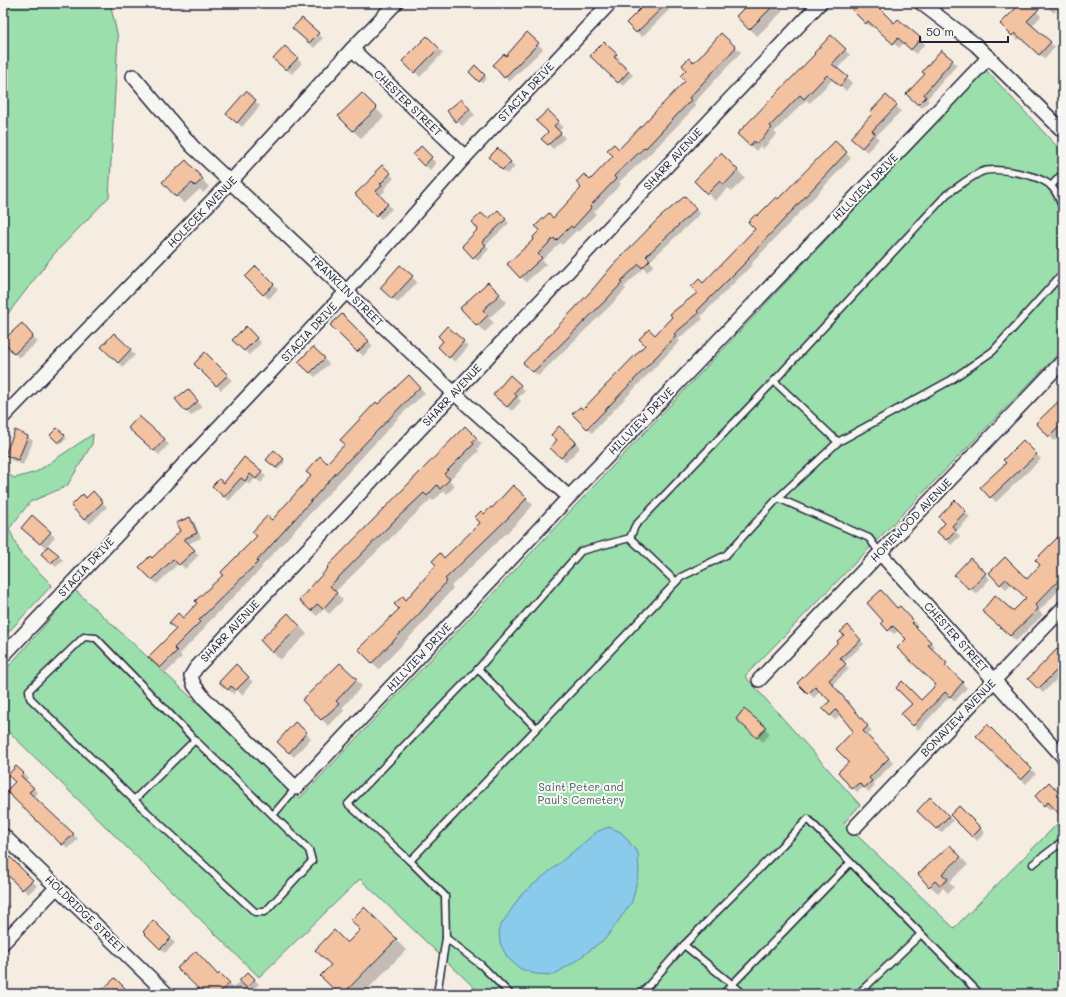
<svg xmlns="http://www.w3.org/2000/svg" width="1066" height="997" font-family="Mali,sans-serif">
<rect width="100%" height="100%" fill="#f5ece2"/>
<filter id="ink" filterUnits="userSpaceOnUse"><feTurbulence type="fractalNoise" baseFrequency=".025" numOctaves="2"/><feDisplacementMap in="SourceGraphic" scale="8" xChannelSelector="R" yChannelSelector="G"/><feConvolveMatrix kernelMatrix="1 2 1 2 8 2 1 2 1" color-interpolation-filters="sRGB"/></filter>
<g filter="url(#ink)">
<!-- green -->
<g fill="#9adfac" stroke="#5e8074">
<polygon points="3,3 110,3 118,38 109,197 54,254 3,320"/>
<polygon points="986,70 1063,153 1063,349 745,676 860,805 844,823 954,928 1063,818 1063,880 1059,884 1063,888 1063,994 481,994 360,879 259,977 3,726 3,673 75,590 300,798"/>
<polygon points="93,434 92,444 67,486 30,502 9,529 21,554 52,585 3,638 3,472 15,478 36,472"/>
</g>
<!-- water -->
<polygon fill="#8acaeb" stroke="#6087a5" points="609,827 621,832 638,853 639,872 632,902 606,938 573,963 553,975 535,974 519,968 507,957 500,943 499,928 521,895 598,831"/>
<!-- shadow -->
<g fill="#0003">
<polygon points="647,3 662,3 669,10 642,37 627,23"/>
<polygon points="751,3 776,3 783,11 757,36 737,16"/>
<polygon points="853,3 873,3 894,24 920,39 925,44 916,54 904,42 899,48 874,25 872,28 850,7"/>
<polygon points="1023,3 1028,3 1041,16 1032,26 1055,47 1045,59 1020,38 1018,40 1002,24"/>
<polygon points="1042,3 1062,3 1054,13"/>
<polygon points="294,28 318,34 323,38 314,48"/>
<polygon points="527,34 543,49 509,82 505,77 506,57"/>
<polygon points="721,34 741,52 694,103 696,106 652,152 619,182 621,184 594,212 596,214 578,232 577,230 562,245 560,243 542,260 546,264 526,282 509,264 536,239 687,81 693,63 700,58"/>
<polygon points="831,36 850,55 837,69 852,83 846,91 833,79 810,103 806,100 774,132 777,134 763,149 760,146 756,151 744,139"/>
<polygon points="427,37 443,53 420,77 404,61"/>
<polygon points="604,43 620,59 618,61 633,75 623,86 592,56"/>
<polygon points="941,51 957,65 927,99 929,101 922,108 907,94 926,74"/>
<polygon points="297,59 302,63 292,74 279,63"/>
<polygon points="1063,65 1063,76 1058,69"/>
<polygon points="475,67 487,78 482,83 470,72"/>
<polygon points="246,92 260,106 242,127 232,118"/>
<polygon points="362,94 384,117 361,138 353,131"/>
<polygon points="886,96 901,111 876,136 879,139 867,152 857,143 873,114"/>
<polygon points="466,105 475,115 462,126 448,111"/>
<polygon points="548,111 563,127 559,131 565,138 553,149 543,139 549,132"/>
<polygon points="835,142 851,158 752,263 753,264 701,316 703,319 678,339 680,341 592,433 574,414 583,411 698,293 703,284 756,229 757,217 778,201"/>
<polygon points="421,148 436,163 430,170 415,155"/>
<polygon points="503,154 515,167 507,174 502,170"/>
<polygon points="721,154 745,178 732,191 728,188 715,201 695,181"/>
<polygon points="382,166 394,178 384,189 385,191 380,196 392,209 381,219 357,194 377,174"/>
<polygon points="193,169 209,187 203,193 200,189 184,204 177,196"/>
<polygon points="689,202 700,214 650,261 654,265 647,272 644,268 624,287 626,289 610,306 538,376 524,363"/>
<polygon points="498,211 509,223 485,246 489,249 478,261 463,246"/>
<polygon points="256,267 278,289 269,299 246,277"/>
<polygon points="412,277 417,282 398,303 386,293"/>
<polygon points="488,283 507,302 489,318 494,323 485,332 477,325"/>
<polygon points="342,315 373,346 363,356 332,325"/>
<polygon points="22,325 38,342 19,358 3,341"/>
<polygon points="447,327 468,347 455,362 439,347 444,342"/>
<polygon points="246,328 261,343 249,355 234,340"/>
<polygon points="114,334 135,355 123,367 102,347"/>
<polygon points="313,348 329,364 315,377 299,362"/>
<polygon points="205,354 232,380 221,390 195,364"/>
<polygon points="409,376 425,393 402,414 261,567 262,568 204,627 205,628 180,654 182,657 166,673 150,657 177,629 183,619 272,521 346,444 378,405"/>
<polygon points="520,386 525,391 518,398 521,401 512,411 499,400"/>
<polygon points="192,395 202,407 191,416 186,411"/>
<polygon points="1063,396 1063,432 1054,441 1037,423 1058,404 1057,402"/>
<polygon points="559,427 579,446 579,449 566,462 551,448 558,441"/>
<polygon points="465,428 482,444 477,449 479,451 449,480 455,486 447,494 444,491 433,501 431,499 335,592 343,600 329,614 324,609 317,616 306,606"/>
<polygon points="57,429 67,438 61,444 52,435"/>
<polygon points="134,433 164,440 169,444 159,455"/>
<polygon points="28,437 33,441 23,465 11,460 6,455"/>
<polygon points="1023,441 1041,459 996,502 981,487 1007,463"/>
<polygon points="274,452 285,462 278,470 267,460"/>
<polygon points="244,458 266,476 261,483 255,478 250,485 246,482 229,501 218,491"/>
<polygon points="93,493 107,507 90,524 72,506 86,499"/>
<polygon points="526,498 533,505 517,523 451,586 453,588 426,620 379,669 359,649 400,609 438,565 482,523 484,515 492,510"/>
<polygon points="955,502 970,517 956,532 960,536 951,545 938,532 946,523"/>
<polygon points="190,518 195,523 201,538 188,544 199,555 185,569 179,563 157,584 140,567 152,559 181,531"/>
<polygon points="28,532 50,533 55,537 47,546 63,560 56,567 47,559 47,549"/>
<polygon points="1063,533 1063,581 1061,584 1063,586 1039,611 1043,615 1016,641 988,615 1013,612 1027,598 1012,583 1006,589 990,573 1027,580 1041,565"/>
<polygon points="970,560 990,579 976,594 956,575"/>
<polygon points="900,607 918,626 916,628 935,647 932,650 967,688 955,701 950,696 918,730 903,714 921,701 937,685 907,639 899,630 894,634 889,630"/>
<polygon points="288,614 307,634 280,660 261,640"/>
<polygon points="852,631 864,644 843,663 849,669 832,685 872,731 867,736 893,763 873,783 875,786 869,792 864,787 857,792 853,788 850,762 854,731 841,714 835,720 823,708 831,701 820,691 814,698 799,683"/>
<polygon points="1063,656 1063,673 1043,693 1029,679"/>
<polygon points="340,664 362,686 342,708 344,711 328,726 304,700"/>
<polygon points="236,666 253,682 242,695 237,690 233,694 221,682"/>
<polygon points="744,711 770,733 763,742 737,719"/>
<polygon points="1063,712 1063,719 1059,715"/>
<polygon points="295,723 311,738 294,757 283,747"/>
<polygon points="987,726 1036,774 1026,784 977,736"/>
<polygon points="3,767 7,771 3,776"/>
<polygon points="16,767 28,778 25,781 38,793 33,797 78,839 68,849 8,791 16,782"/>
<polygon points="1036,796 1063,798 1063,816 1054,807 1050,810"/>
<polygon points="930,799 953,821 941,833 919,811"/>
<polygon points="959,808 985,833 977,841 952,815"/>
<polygon points="958,854 968,865 949,882 954,887 948,893 943,888 938,893 930,886"/>
<polygon points="8,856 37,886 28,894 3,869 3,862"/>
<polygon points="3,900 10,907 3,913"/>
<polygon points="364,908 406,950 363,994 340,994 332,965 347,944 361,930"/>
<polygon points="153,922 175,943 165,953 144,932"/>
<polygon points="248,973 259,984 249,994 205,994 220,974 233,988"/>
</g>
<!-- building -->
<g fill="#f2c2a1" stroke="#22223b">
<polygon points="646,3 667,3 636,33 626,23"/>
<polygon points="749,3 776,3 749,30 736,16"/>
<polygon points="845,3 874,3 894,23 898,19 921,38 911,50 898,38 893,44 868,21 866,24"/>
<polygon points="1021,3 1045,3 1027,21 1051,42 1039,55 1015,33 1012,36 1000,24"/>
<polygon points="302,18 319,33 309,43 292,28"/>
<polygon points="527,32 539,43 504,78 493,65 504,54 506,56"/>
<polygon points="721,33 736,47 689,98 691,100 646,148 645,147 614,176 616,179 590,206 591,208 573,228 571,226 556,241 554,238 538,254 542,258 520,278 507,264 534,239 533,237 540,230 535,226 549,213 553,218 581,188 576,182 584,174 590,180 608,161 613,156 607,150 614,144 619,149 685,81 680,76 686,70 682,65 689,58 693,62 699,58"/>
<polygon points="831,35 846,49 832,64 848,77 840,86 827,75 804,99 800,95 770,126 772,128 757,144 754,141 750,146 737,134 815,54 814,53"/>
<polygon points="427,36 439,48 414,73 402,61"/>
<polygon points="604,42 617,54 614,57 629,71 618,83 590,56"/>
<polygon points="285,46 298,58 286,70 273,59"/>
<polygon points="941,50 953,60 924,94 926,97 918,105 906,94 925,74 922,72"/>
<polygon points="475,65 485,75 479,82 469,72"/>
<polygon points="246,91 256,100 237,123 226,114"/>
<polygon points="362,93 377,108 353,131 338,116"/>
<polygon points="886,95 897,105 872,131 875,133 862,148 850,138 872,114 870,112"/>
<polygon points="461,99 470,109 456,122 447,111"/>
<polygon points="548,110 559,121 554,126 561,133 548,145 541,139 548,132 536,121"/>
<polygon points="835,141 847,152 748,258 749,259 697,311 699,313 674,334 676,336 587,429 572,414 580,407 583,409 645,345 639,339 649,329 655,335 672,317 670,314 697,293 691,287 699,279 703,283 755,229 748,222 756,214 757,216 776,197 778,199"/>
<polygon points="421,146 432,157 424,166 413,155"/>
<polygon points="498,148 511,162 502,170 489,157"/>
<polygon points="721,153 738,170 724,185 720,181 707,194 694,181"/>
<polygon points="186,160 203,179 195,186 192,183 176,197 162,182"/>
<polygon points="382,165 391,173 380,184 382,186 376,191 388,204 376,216 355,194 376,174 375,172"/>
<polygon points="685,196 696,209 646,256 650,260 642,268 639,264 620,282 622,283 605,301 533,372 523,363 592,290 613,265 658,219"/>
<polygon points="498,210 506,219 482,242 486,245 473,258 462,246 478,229 472,222 481,213 488,219"/>
<polygon points="400,265 413,276 392,299 380,288"/>
<polygon points="256,266 274,284 263,295 245,277"/>
<polygon points="488,282 500,294 483,310 488,315 477,326 460,308"/>
<polygon points="342,314 369,341 357,352 330,325"/>
<polygon points="22,323 33,336 14,354 3,340"/>
<polygon points="246,326 257,338 244,351 232,340"/>
<polygon points="447,326 464,341 449,358 438,347 443,341 438,336"/>
<polygon points="114,333 131,349 118,363 101,347"/>
<polygon points="313,347 325,358 310,373 298,362"/>
<polygon points="205,352 228,375 216,386 194,364"/>
<polygon points="409,375 420,387 337,472 257,561 258,562 199,620 200,622 174,648 177,651 160,668 148,657 176,629 169,623 178,613 183,618 197,603 195,601 223,575 221,572 257,536 252,532 267,516 272,520 311,476 306,472 320,456 327,463 345,444 340,440 376,402 378,404"/>
<polygon points="510,375 521,385 514,393 517,396 507,407 493,395"/>
<polygon points="188,389 198,401 186,412 175,399"/>
<polygon points="1063,397 1063,423 1049,437 1036,423"/>
<polygon points="139,416 165,439 154,451 128,428"/>
<polygon points="465,426 477,438 472,442 474,444 444,474 450,479 440,489 437,485 427,496 424,493 395,520 330,586 337,593 323,609 317,604 311,611 299,600 328,568 327,567"/>
<polygon points="559,426 576,442 561,458 550,448 557,440 551,435"/>
<polygon points="57,428 65,435 58,443 50,435"/>
<polygon points="15,430 28,436 18,460 5,455"/>
<polygon points="1023,440 1037,454 990,498 980,487 1006,463 1003,460"/>
<polygon points="274,450 284,459 276,468 266,460"/>
<polygon points="244,457 262,471 256,479 250,474 245,481 241,478 224,497 212,486 219,479 224,483"/>
<polygon points="513,485 527,498 510,516 445,579 447,581 420,613 372,663 358,649 399,609 394,604 403,596 406,600 436,565 432,561 440,553 444,558 480,523 475,517 481,511 484,514 491,507 492,508"/>
<polygon points="93,491 103,502 84,520 71,506 83,494 86,498"/>
<polygon points="955,500 966,511 952,526 956,530 946,540 937,532 945,523 939,517"/>
<polygon points="32,515 51,532 40,544 21,528"/>
<polygon points="190,517 197,533 184,539 195,550 179,565 173,559 152,580 139,567 150,556 152,558 180,531 176,523"/>
<polygon points="1063,532 1063,576 1035,605 1038,609 1010,636 982,611 995,595 1013,611 1026,598 1006,579 1000,585 989,573 1005,557 1027,579 1040,565 1035,560"/>
<polygon points="48,546 59,555 51,563 41,554"/>
<polygon points="970,558 986,573 970,590 954,575"/>
<polygon points="881,590 897,608 900,606 914,621 912,623 931,642 928,645 947,663 945,665 963,682 950,697 945,692 913,726 901,714 912,704 896,688 902,681 921,700 936,685 897,648 906,639 893,626 888,631 881,623 883,621 867,603"/>
<polygon points="288,613 300,626 272,653 260,640"/>
<polygon points="848,625 861,640 840,658 846,664 829,680 868,726 863,731 889,758 869,778 872,781 864,788 859,783 852,789 838,772 849,762 836,749 853,731 836,710 830,716 822,708 830,701 815,687 808,694 797,683 838,642 837,641 844,635 840,632"/>
<polygon points="1057,649 1063,655 1063,664 1038,689 1028,679"/>
<polygon points="340,663 357,679 336,701 339,704 321,720 302,700"/>
<polygon points="236,664 249,677 236,690 231,686 228,690 219,682"/>
<polygon points="744,709 766,727 757,738 736,719"/>
<polygon points="295,722 307,732 289,753 277,742"/>
<polygon points="987,724 1032,769 1021,780 976,736"/>
<polygon points="16,766 24,773 21,776 34,788 29,792 74,834 62,845 6,791 15,782 8,775"/>
<polygon points="1049,782 1063,797 1063,818 1048,802 1044,806 1035,796"/>
<polygon points="930,797 949,816 936,829 917,811"/>
<polygon points="959,806 981,828 972,837 950,815"/>
<polygon points="950,845 961,857 942,874 948,879 940,886 935,881 929,887 918,874"/>
<polygon points="8,855 33,880 22,890 3,870 3,860"/>
<polygon points="364,907 397,939 343,994 339,994 320,976 331,965 315,950 334,930 347,943 360,930 351,920"/>
<polygon points="153,920 171,938 160,949 143,932"/>
<polygon points="196,951 218,975 220,973 230,983 218,994 204,994 177,968"/>
<polygon points="248,972 255,979 247,988 239,981"/>
<polygon points="115,978 131,994 108,994 103,989"/>
</g>
<g fill="none" stroke-linecap="round" stroke-linejoin="round">
<!-- lane casing -->
<g stroke="#22223b" stroke-width="9">
<g id="lane">
<polyline points="1051,186 1063,173"/>
<path d="M1063 211C1061 203 1057 192 1051 186 1040 175 995 166 981 172 969 178 958 187 947 194L774 381 635 526 630 538 581 551 478 669 348 804 410 861 681 577 726 555 778 498 838 442 951 380 993 351 1063 273"/>
<polyline points="774,381 838,442"/>
<polyline points="778,498 869,538 880,553"/>
<polyline points="630,538 676,582"/>
<polygon points="84,637 96,638 195,740 309,850 312,861 265,912 255,912 134,800 30,698 29,690"/>
<polyline points="478,669 536,728"/>
<polyline points="134,800 195,740"/>
<polyline points="273,815 296,788"/>
<polyline points="410,861 445,896 446,938 437,994"/>
<polyline points="1033,864 1063,841"/>
<polyline points="446,938 481,965 510,994"/>
<polyline points="684,945 744,994"/>
<polyline points="641,994 684,945 808,819 980,994"/>
<polyline points="723,994 850,863"/>
<polyline points="858,994 920,935"/>
</g>
</g>
<!-- street casing -->
<g stroke="#22223b" stroke-width="16">
<g id="street">
<polyline points="820,3 196,668 191,676 194,685 204,698 296,788 569,497 989,57"/>
<polyline points="921,3 976,45 1063,131"/>
<polyline points="352,49 465,157"/>
<polyline points="133,76 192,146 454,393 569,497"/>
<polyline points="3,417 231,181 352,49 396,3"/>
<polyline points="880,553 1063,757"/>
<polyline points="3,656 347,291 465,157 610,3"/>
<polyline points="759,680 1063,361"/>
<polyline points="854,828 1063,608"/>
<polyline points="3,835 167,994"/>
<polyline points="3,943 57,887"/>
</g>
</g>
<!-- lane -->
<use href="#lane" stroke="#f6f6f2" stroke-width="6"/>
<!-- street -->
<use href="#street" stroke="#f6f6f2" stroke-width="13"/>
</g>
</g>
<g text-anchor="middle" stroke-width="4" stroke-linejoin="round" paint-order="stroke">
<!-- street labels -->
<g font-size="11" fill="#22223b" stroke="#f6f6f2">
<text transform="translate(526 92) rotate(-47)" y="4">STACIA DRIVE</text>
<text transform="translate(408 103) rotate(44)" y="4">CHESTER STREET</text>
<text transform="translate(673 159) rotate(-47)" y="4">SHARR AVENUE</text>
<text transform="translate(865 187) rotate(-46)" y="4">HILLVIEW DRIVE</text>
<text transform="translate(202 212) rotate(-46)" y="4">HOLECEK AVENUE</text>
<text transform="translate(347 291) rotate(44)" y="4">FRANKLIN STREET</text>
<text transform="translate(309 332) rotate(-47)" y="4">STACIA DRIVE</text>
<text transform="translate(452 395) rotate(-47)" y="4">SHARR AVENUE</text>
<text transform="translate(641 421) rotate(-46)" y="4">HILLVIEW DRIVE</text>
<text transform="translate(911 520) rotate(-46)" y="4">HOMEWOOD AVENUE</text>
<text transform="translate(86 567) rotate(-47)" y="4">STACIA DRIVE</text>
<text transform="translate(230 631) rotate(-47)" y="4">SHARR AVENUE</text>
<text transform="translate(956 637) rotate(48)" y="4">CHESTER STREET</text>
<text transform="translate(419 657) rotate(-47)" y="4">HILLVIEW DRIVE</text>
<text transform="translate(958 718) rotate(-46)" y="4">BONAVIEW AVENUE</text>
<text transform="translate(85 914) rotate(44)" y="4">HOLDRIDGE STREET</text>
</g>
<!-- park labels -->
<g font-size="11" fill="#465b5d" stroke="#f6f6f2">
<text x="581" y="791">Saint Peter and<tspan x="581" dy="13">Paul's Cemetery</tspan></text>
</g>
</g>
<!-- margin -->
<rect width="1066" height="997" fill="none" stroke="#f6f6f2" stroke-width="16"/>
<rect x="8" y="8" width="1050" height="981" fill="none" stroke="#22223b" stroke-width="1.5" filter="url(#ink)"/>
<!-- scale -->
<path d="M920 36v6h88v-6" fill="none" stroke="#22223b" stroke-width="2"/>
<text x="926" y="36" font-size="12" fill="#22223b" stroke="#f6f6f2" stroke-width="3" paint-order="stroke">50 m</text>
</svg>
